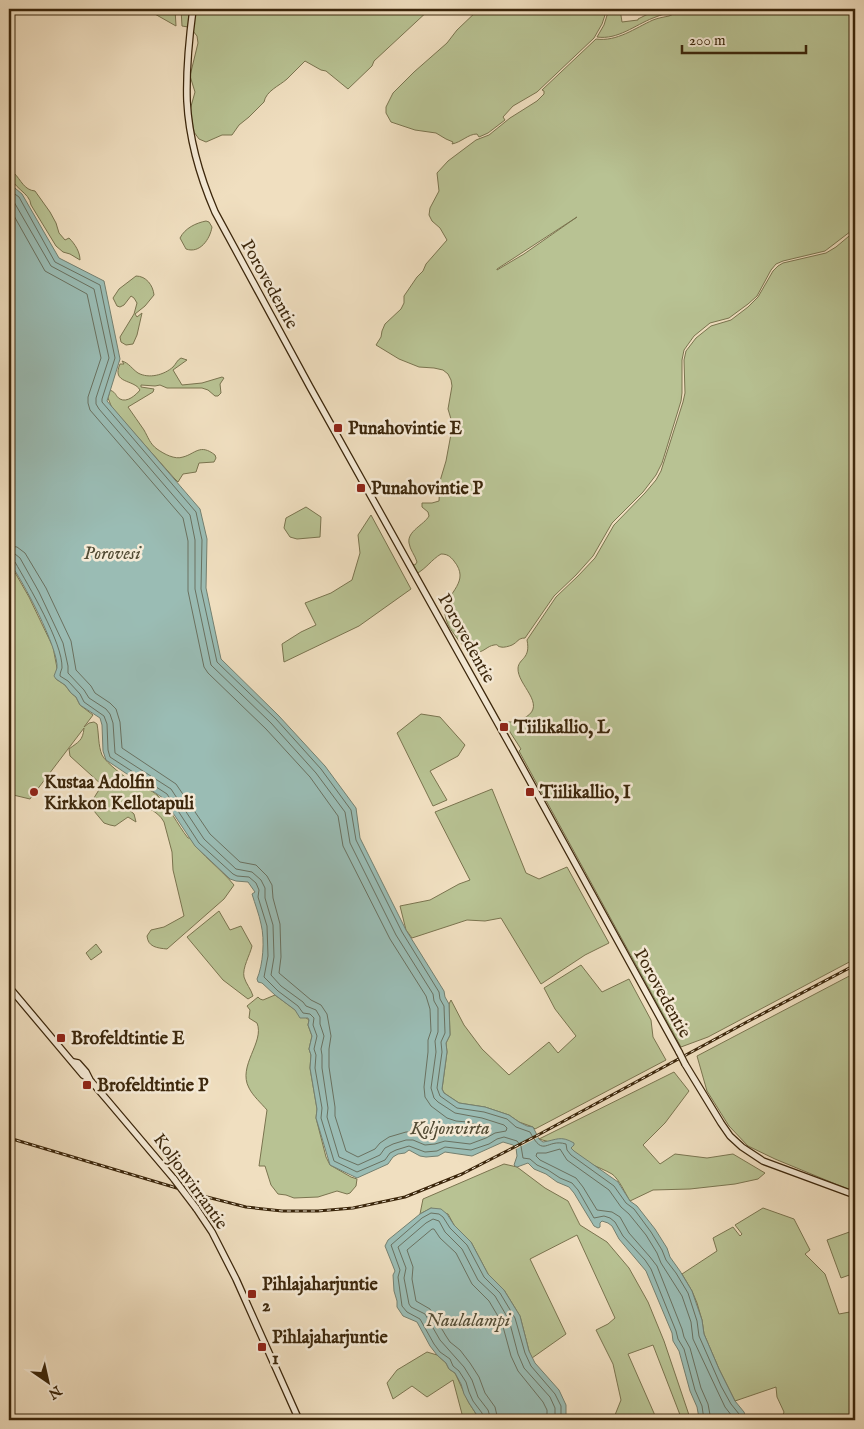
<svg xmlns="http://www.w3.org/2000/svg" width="864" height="1429" font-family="'IM FELL English',serif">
<rect width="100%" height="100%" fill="#f0dfc0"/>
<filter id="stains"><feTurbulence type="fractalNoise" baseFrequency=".004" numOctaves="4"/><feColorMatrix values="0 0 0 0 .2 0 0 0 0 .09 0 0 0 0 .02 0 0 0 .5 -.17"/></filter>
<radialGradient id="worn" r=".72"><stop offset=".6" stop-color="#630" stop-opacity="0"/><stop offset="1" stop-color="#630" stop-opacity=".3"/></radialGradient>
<!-- green -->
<g fill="#b8c293" stroke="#7a744f" fill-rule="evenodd">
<polygon points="146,9 175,9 176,26"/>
<polygon points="181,9 190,9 188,27 182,26"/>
<path d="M196 9H430L374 61 372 66 348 89 326 71 321 70 305 61C299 67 293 73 287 79 279 86 266 91 264 102L249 117 239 125 232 135H222L206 142 199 139 194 132 190 110 195 92 190 76 198 43 197 36 193 31Z"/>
<path d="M479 9H607L602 24 594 38 537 92 513 106 503 117 505 120 488 133 479 137 477 134C468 134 462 142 452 144L453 142 446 139 436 133 415 130 391 122 386 113V107L393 93 414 72 447 43 457 30Z"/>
<path d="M609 9H620L622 22 638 20V19L658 9H680C671 13 662 14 653 18 635 25 618 40 597 37L604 25Z"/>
<path d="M683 9H855V228L825 251 783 261 776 264 771 270 757 296 748 304 729 318 710 323 694 336 684 350 682 360V393L681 401 662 463 656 475 643 492 612 523 593 556 576 575 554 596 525 638C518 638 518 642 512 645 510 646 503 648 501 647 495 646 500 644 494 645 487 646 483 653 476 652 468 651 461 644 457 638 451 630 444 621 445 610 447 592 471 582 454 561 450 556 447 554 441 554 431 560 427 568 416 574L410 563 415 565 417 562C415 555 410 550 409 543 407 531 424 525 429 516L428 512 422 507V503H432L439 501 440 481 446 461 451 434V419L448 409 452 386 451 380 448 374 443 370 434 368 419 367 399 359 376 345 381 337 382 331 385 324 401 309 404 303V296L417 277 423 271 426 264 447 240 440 228 432 221 429 215 430 208 439 191 437 173 448 161 476 140 489 135 510 118 537 101 544 94V91L542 90 596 39C617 42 635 28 653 20 658 18 664 17 669 16 674 14 679 11 683 9ZM577 217 524 254 497 270V269Z"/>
<path d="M14 173C21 180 24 190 35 191L50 212 56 223 59 233 65 240 69 238C75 244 80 252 80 260L70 254 63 252 56 246 31 205C30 192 11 188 11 174Z"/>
<path d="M206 221 209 222 212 227C210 239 200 254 186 249L180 238C185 228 196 223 206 221Z"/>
<path d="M855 231V959L708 1037 681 1047 519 751 521 749 510 732 507 724 508 722C515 722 520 721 526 717 547 704 517 685 518 668 519 658 531 659 527 640L556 597 578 576 595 558 614 525 645 493 656 480 661 471 683 402 685 393 684 360 686 351 696 338 711 326 731 320 748 307 758 297 773 271 778 266 783 263 826 253 836 247Z"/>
<path d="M136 276C146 276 153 285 154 295L145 306 135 314 137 317 142 313 137 335 133 344 126 345 121 342 120 337 134 314 137 303 134 298 131 296 124 305 120 307 117 306 113 298 119 289Z"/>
<path d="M181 358 187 360 173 370 182 385 202 383 222 377 224 378 220 384 221 393 218 396H215L208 390 202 388H167L160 385 155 386 141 385V387L154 389 153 392 128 407C133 415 139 422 144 430 148 437 150 444 157 449 164 454 175 460 183 457 195 454 200 443 215 455L216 458 214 462 199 463 196 472 183 474 178 482 174 478 112 408 108 398 110 390C117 393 115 396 120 399 127 403 136 395 140 390 134 379 111 384 120 364H124L122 361C129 363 132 369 138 373 149 379 164 375 173 367 176 364 177 360 181 358Z"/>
<polygon points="306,507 321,517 320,537 297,539 290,537 284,528 286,518"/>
<polygon points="371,515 411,589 359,626 284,662 282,644 301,632 316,625 305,603 331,593 352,580 360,553 358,535"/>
<path d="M9 562 29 597 53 647 57 668 56 679 65 685 71 693 76 697 80 705 93 715 84 727 89 723 94 722 97 724C99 735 98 745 102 755 106 763 127 779 134 783 143 788 151 789 158 796 170 808 177 824 188 838H190C202 856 220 868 234 885L224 899 167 949C157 948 148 947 147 936L151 930 164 927 184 916 173 870 172 852 164 822C158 810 141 805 130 800L127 808 134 814 136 822 128 817 115 826 110 825 104 823 94 811 92 801 102 785 70 756 69 749C78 742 83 741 84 728L30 799 9 794Z"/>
<polygon points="421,714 440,717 465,745 458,756 430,771 447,800 433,806 397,733"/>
<polygon points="492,789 526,873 539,879 567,867 609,943 585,955 541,984 501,918 485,921 467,920 412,938 406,930 400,906 430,900 459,884 470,880 435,812"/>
<path d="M219 911 230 930 241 926 252 946C250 955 242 968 244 977 246 984 251 989 253 996L248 999 223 980 187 937Z"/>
<polygon points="96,944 102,952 91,960 86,953"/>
<polygon points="581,965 602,992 629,979 651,1020 653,1037 666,1060 535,1129 533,1127 519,1122 509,1115 485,1107 459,1103 444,1093 442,1089 447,1052 446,1043 450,1035 449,1004 451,1000 464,1025 482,1049 509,1075 549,1042 558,1053 576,1036 555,1009 544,988"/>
<polygon points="855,973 855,1179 850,1190 775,1159 748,1146 729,1126 707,1091 697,1056"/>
<path d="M275 995 309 1020 308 1025 312 1036 309 1049 311 1055 310 1068 317 1109 316 1118 326 1157 330 1165 351 1177 357 1179 356 1186 350 1193 347 1194 337 1191 318 1197 294 1198 286 1195 278 1194 271 1185 265 1166H259L267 1110C261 1103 253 1096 249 1088 237 1066 265 1042 257 1023L249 1018 250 1010 247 1006 258 997 260 999 263 1000Z"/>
<path d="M674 1072 689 1091 665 1123 643 1145 660 1164 675 1154 707 1158 733 1154 765 1173 758 1179 735 1184 690 1189 653 1190 630 1201C625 1193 619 1179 612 1174 598 1166 580 1162 571 1148L539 1139Z"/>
<polygon points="504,1164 517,1167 545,1188 568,1201 580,1225 607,1242 629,1268 648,1302 664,1341 690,1418 686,1420 682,1420 653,1345 628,1354 657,1420 613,1420 621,1400 613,1364 596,1330 608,1324 615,1318 577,1235 530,1259 566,1334 532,1358 529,1351 520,1316 504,1290 488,1274 471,1242 454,1225 448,1214 431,1208 420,1214 423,1199"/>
<polygon points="763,1208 794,1219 810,1250 805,1254 825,1274 839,1314 855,1311 855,1416 836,1418 838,1420 781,1420 784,1412 777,1397 776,1387 735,1401 719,1369 704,1334 702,1320 697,1303 692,1291 682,1274 717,1251 713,1238 733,1227 740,1236 742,1234 735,1225"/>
<polygon points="855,1230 855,1273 841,1278 827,1240"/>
<polygon points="427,1352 437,1355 446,1363 449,1369 455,1373 469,1403 480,1420 454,1420 462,1414 453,1380 427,1397 412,1386 393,1399 387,1383 397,1370"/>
</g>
<!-- water -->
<g fill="#9abcb4" stroke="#748070">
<path d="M9 183 22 194 59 258 104 281 120 359 107 401 200 509 207 539 206 588 221 659 279 716 325 766 356 808 360 838 406 930 444 991 445 997 449 1004 450 1035 446 1043 447 1052 442 1089 444 1093 459 1103 485 1107 509 1115 519 1122 527 1126 533 1127 539 1139 543 1142C557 1140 560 1135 574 1143V1145L571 1148 574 1151 618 1182 630 1201 637 1206 655 1229 667 1248 670 1257 680 1271 692 1291 702 1320 704 1334 719 1369 735 1401 744 1412 747 1420H701L699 1418 697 1407 690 1391 679 1351 673 1341 672 1333 646 1271 619 1239 612 1226 608 1223 602 1221 600 1223V1227L598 1228 594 1226 574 1193 569 1187 557 1182 546 1174 534 1169 528 1163 517 1167 515 1166 514 1165 517 1156 516 1148 513 1145 503 1142 472 1156 445 1152 438 1156 426 1157 420 1156 409 1150 405 1153 398 1154 393 1157 388 1164 357 1178 330 1165 316 1118 317 1109 310 1068 311 1055 309 1049 312 1036 308 1025 309 1020 308 1018H300L295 1010 275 995 262 983 258 982 257 979C263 965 265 940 261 924 259 914 255 904 252 894L255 892 248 882 236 881 230 879 195 846 163 798 106 760 103 751 102 725 100 718 80 705 76 697 71 693 65 685 56 679 54 676C55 673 56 671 57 668 59 649 22 579 9 562Z"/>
<polygon points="431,1208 441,1209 447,1214 454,1225 471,1242 488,1274 504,1290 520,1316 529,1351 535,1363 559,1390 566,1405 566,1420 480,1420 469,1403 464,1394 461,1384 455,1373 449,1369 446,1363 437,1355 430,1346 417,1322 403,1316 397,1307 397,1301 394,1291 393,1275 395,1271 385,1246 388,1240 420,1214"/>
</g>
<!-- pier -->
<polygon fill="#f0dfc0" points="537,1134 539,1137 514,1150 512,1147"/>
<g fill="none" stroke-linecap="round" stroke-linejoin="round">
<!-- shore -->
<g stroke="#6a7160" stroke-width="1">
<path d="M9 190 19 197 55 262 100 285 115 358 102 399V402L196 512 202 540 201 589 217 662 276 719 321 769 351 810 356 840 402 932 439 992 440 999 444 1006 445 1033 441 1042 442 1052 437 1088 440 1096 457 1108 484 1112 507 1119 516 1127 530 1132C544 1159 546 1138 566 1144L567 1150 571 1155 614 1186 626 1203 634 1209 651 1232 662 1250 666 1260 676 1273 688 1293 697 1321 699 1336 721 1386 731 1404 739 1414 742 1420"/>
<polyline points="9,197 14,202 51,266 94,289 109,358 96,398 96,404 99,409 190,515 195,540 195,589 211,665 271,723 316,773 345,812 350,843 396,935 433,994 434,1001 438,1008 438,1032 435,1041 436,1052 431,1088 434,1098 438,1102 455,1113 482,1118 504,1125 507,1128 506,1131 495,1133 486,1138 470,1144 445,1141 435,1144 425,1145 413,1140 406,1140 393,1144 385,1148 380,1155 358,1165 339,1157 327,1117 328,1108 322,1068 322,1055 321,1049 324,1036 320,1024 320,1017 316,1010 306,1006 303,1002 281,986 271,975 274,957 273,925 265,898 265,888 261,880 252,872 236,869 204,839 171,789 115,753 113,723 110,714 106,709 89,698 84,690 68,673 68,666 63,643 39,592 20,558 15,554 9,554"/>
<polyline points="9,207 45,271 87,294 101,358 88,397 88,403 90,410 183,518 188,541 188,591 204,667 208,673 266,729 310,777 338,816 343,846 390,939 426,996 430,1009 431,1031 428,1040 428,1052 424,1087 425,1097 431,1106 447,1118 456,1121 467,1122 485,1127 484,1130 469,1136 445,1133 426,1137 414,1132 406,1132 389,1137 380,1143 375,1149 358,1157 346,1151 335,1116 335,1107 329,1067 329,1049 331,1036 327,1014 321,1005 311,1000 279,973 281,957 280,924 273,898 272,885 267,876 256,865 240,862 210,834 176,784 122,748 120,722 116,709 110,703 95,693 91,686 76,670 71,641 46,588 25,553 17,547 9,546"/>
<path d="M9 560H12L15 562C28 585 63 643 62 668 61 671 60 673 60 676L68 681 80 694 84 702 104 716 107 724 108 750 110 757 167 794 199 843 233 874 237 876 249 877 256 883 259 890 258 897 267 926 268 956 264 977 278 991 298 1006 303 1013 310 1014 314 1018 313 1025 317 1036 314 1049 316 1055 315 1068 322 1108 321 1118 334 1161 357 1172 385 1160 390 1153 396 1150 409 1146 425 1152 437 1151 445 1147 471 1150 489 1144 497 1139 504 1137 517 1141 521 1146 523 1158 530 1159 537 1165 548 1170 560 1178 572 1183 578 1190 594 1218 604 1216 610 1218 615 1222 623 1236 645 1260 651 1269 676 1331 678 1339 684 1349 695 1390 702 1406 704 1420"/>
<polyline points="484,1420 482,1413 473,1401 469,1392 466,1382 459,1371 453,1366 450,1359 440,1352 434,1344 420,1319 407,1312 402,1306 398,1277 400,1270 391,1245 422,1218 431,1213 439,1214 443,1217 450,1228 467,1245 484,1277 500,1293 515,1318 525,1353 531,1366 555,1394 561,1406 561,1420"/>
<polyline points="491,1420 488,1410 478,1397 472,1380 464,1367 440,1340 425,1314 411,1307 409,1304 404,1278 406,1268 398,1247 426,1223 433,1219 439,1221 445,1232 462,1249 478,1280 495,1296 509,1320 518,1354 524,1368 550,1397 555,1408 555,1420"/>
<polyline points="498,1420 495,1407 485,1393 479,1377 470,1363 460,1350 450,1342 446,1336 430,1309 416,1301 412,1279 413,1267 407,1250 432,1229 434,1229 440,1238 456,1253 472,1284 489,1301 502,1323 511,1356 518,1371 543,1402 547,1410 547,1420"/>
<polyline points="711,1420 708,1404 701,1388 690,1348 684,1337 682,1329 657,1266 650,1257 629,1233 620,1217 612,1212 597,1210 583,1187 576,1178 540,1160 536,1156 537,1153 546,1153 560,1149 567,1160 609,1190 621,1207 629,1214 646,1235 657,1253 661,1263 682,1296 691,1322 693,1339 716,1388 725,1407 735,1420"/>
</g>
<!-- secondary casing -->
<g stroke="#3b260b" stroke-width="8">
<g id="secondary">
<path d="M193 9C189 39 186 70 187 101 189 140 200 177 215 212L310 387 515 754 679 1052"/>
<polyline points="9,987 83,1075 89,1079"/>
<polyline points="73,1062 78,1063 86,1072 90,1080 108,1101 174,1179"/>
<polyline points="685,1064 721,1123 730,1136 742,1147 763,1161 855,1195"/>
<polyline points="196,1208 212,1232 236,1279 299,1420"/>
</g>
</g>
<!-- secondary -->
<use href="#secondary" stroke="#f5ead6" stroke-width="5.5"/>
<!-- rail casing -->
<g stroke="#3b260b" stroke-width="3">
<polyline id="rail" points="9,1138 207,1197 246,1207 282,1211 318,1211 353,1208 372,1204 405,1197 462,1174 538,1135 745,1023 855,965"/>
</g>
<!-- rail -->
<use href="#rail" stroke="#f5ead6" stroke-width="1" stroke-dasharray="4" stroke-linecap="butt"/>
<!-- secondary-bridge casing -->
<g stroke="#3b260b" stroke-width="8" stroke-linecap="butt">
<g id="secondary-bridge">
<polyline points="679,1052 685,1064"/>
<polyline points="174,1179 196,1208"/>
</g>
</g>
<!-- secondary-bridge -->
<use href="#secondary-bridge" stroke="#f5ead6" stroke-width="5.5"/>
</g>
<!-- markers -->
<g fill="#8f2418" stroke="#f5ead6" stroke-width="2">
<rect x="333" y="423" width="10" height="10" rx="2.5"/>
<rect x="356" y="483" width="10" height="10" rx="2.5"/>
<rect x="499" y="722" width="10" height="10" rx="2.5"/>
<circle cx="34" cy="792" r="5"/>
<rect x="525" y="787" width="10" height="10" rx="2.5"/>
<rect x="56" y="1033" width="10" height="10" rx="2.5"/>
<rect x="82" y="1080" width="10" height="10" rx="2.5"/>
<rect x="247" y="1289" width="10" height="10" rx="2.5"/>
<rect x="257" y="1342" width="10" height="10" rx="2.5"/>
</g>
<g text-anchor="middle" stroke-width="5" stroke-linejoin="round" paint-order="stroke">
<!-- street labels -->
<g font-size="18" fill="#3b260b" stroke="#f5ead6">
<text transform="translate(270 284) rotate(61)" y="6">Porovedentie</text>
<text transform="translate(467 638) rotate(61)" y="6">Porovedentie</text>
<text transform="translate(663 993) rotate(61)" y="6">Porovedentie</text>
<text transform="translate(191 1181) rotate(54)" y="6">Koljonvirrantie</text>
</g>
<!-- poi labels -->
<g font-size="18" font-weight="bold" fill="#3b260b" stroke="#f5ead6" text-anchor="start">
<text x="348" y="434">Punahovintie E</text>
<text x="371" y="494">Punahovintie P</text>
<text x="514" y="733">Tiilikallio, L</text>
<text x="44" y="788">Kustaa Adolfin<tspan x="44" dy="21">Kirkkon Kellotapuli</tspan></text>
<text x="540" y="798">Tiilikallio, I</text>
<text x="71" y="1044">Brofeldtintie E</text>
<text x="97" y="1091">Brofeldtintie P</text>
<text x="262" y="1290">Pihlajaharjuntie<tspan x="262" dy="21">2</tspan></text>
<text x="272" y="1343">Pihlajaharjuntie<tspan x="272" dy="21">1</tspan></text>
</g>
<!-- water labels -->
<g font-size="19" font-style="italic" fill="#534c35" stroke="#f5ead6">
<text x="112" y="559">Porovesi</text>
<text x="450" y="1134">Koljonvirta</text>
<text x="468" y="1326">Naulalampi</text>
</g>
</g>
<!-- margin -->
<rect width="864" height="1429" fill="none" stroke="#f0dfc0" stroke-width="30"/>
<rect x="10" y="10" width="844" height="1409" fill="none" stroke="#3b260b" stroke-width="2.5"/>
<rect x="15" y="15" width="834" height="1399" fill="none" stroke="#3b260b"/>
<!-- north arrow -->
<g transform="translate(48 1382) rotate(146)" stroke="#f5ead6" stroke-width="4" paint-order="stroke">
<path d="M0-4L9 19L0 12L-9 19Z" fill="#3b260b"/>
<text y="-8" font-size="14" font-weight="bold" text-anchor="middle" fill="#3b260b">N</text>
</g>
<!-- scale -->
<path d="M682 45v8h124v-8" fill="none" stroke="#3b260b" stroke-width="2.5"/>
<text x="689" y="45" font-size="15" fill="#3b260b" stroke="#f5ead6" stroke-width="4" paint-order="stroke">200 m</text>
<rect width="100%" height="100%" filter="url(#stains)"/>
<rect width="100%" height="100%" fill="url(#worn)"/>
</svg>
